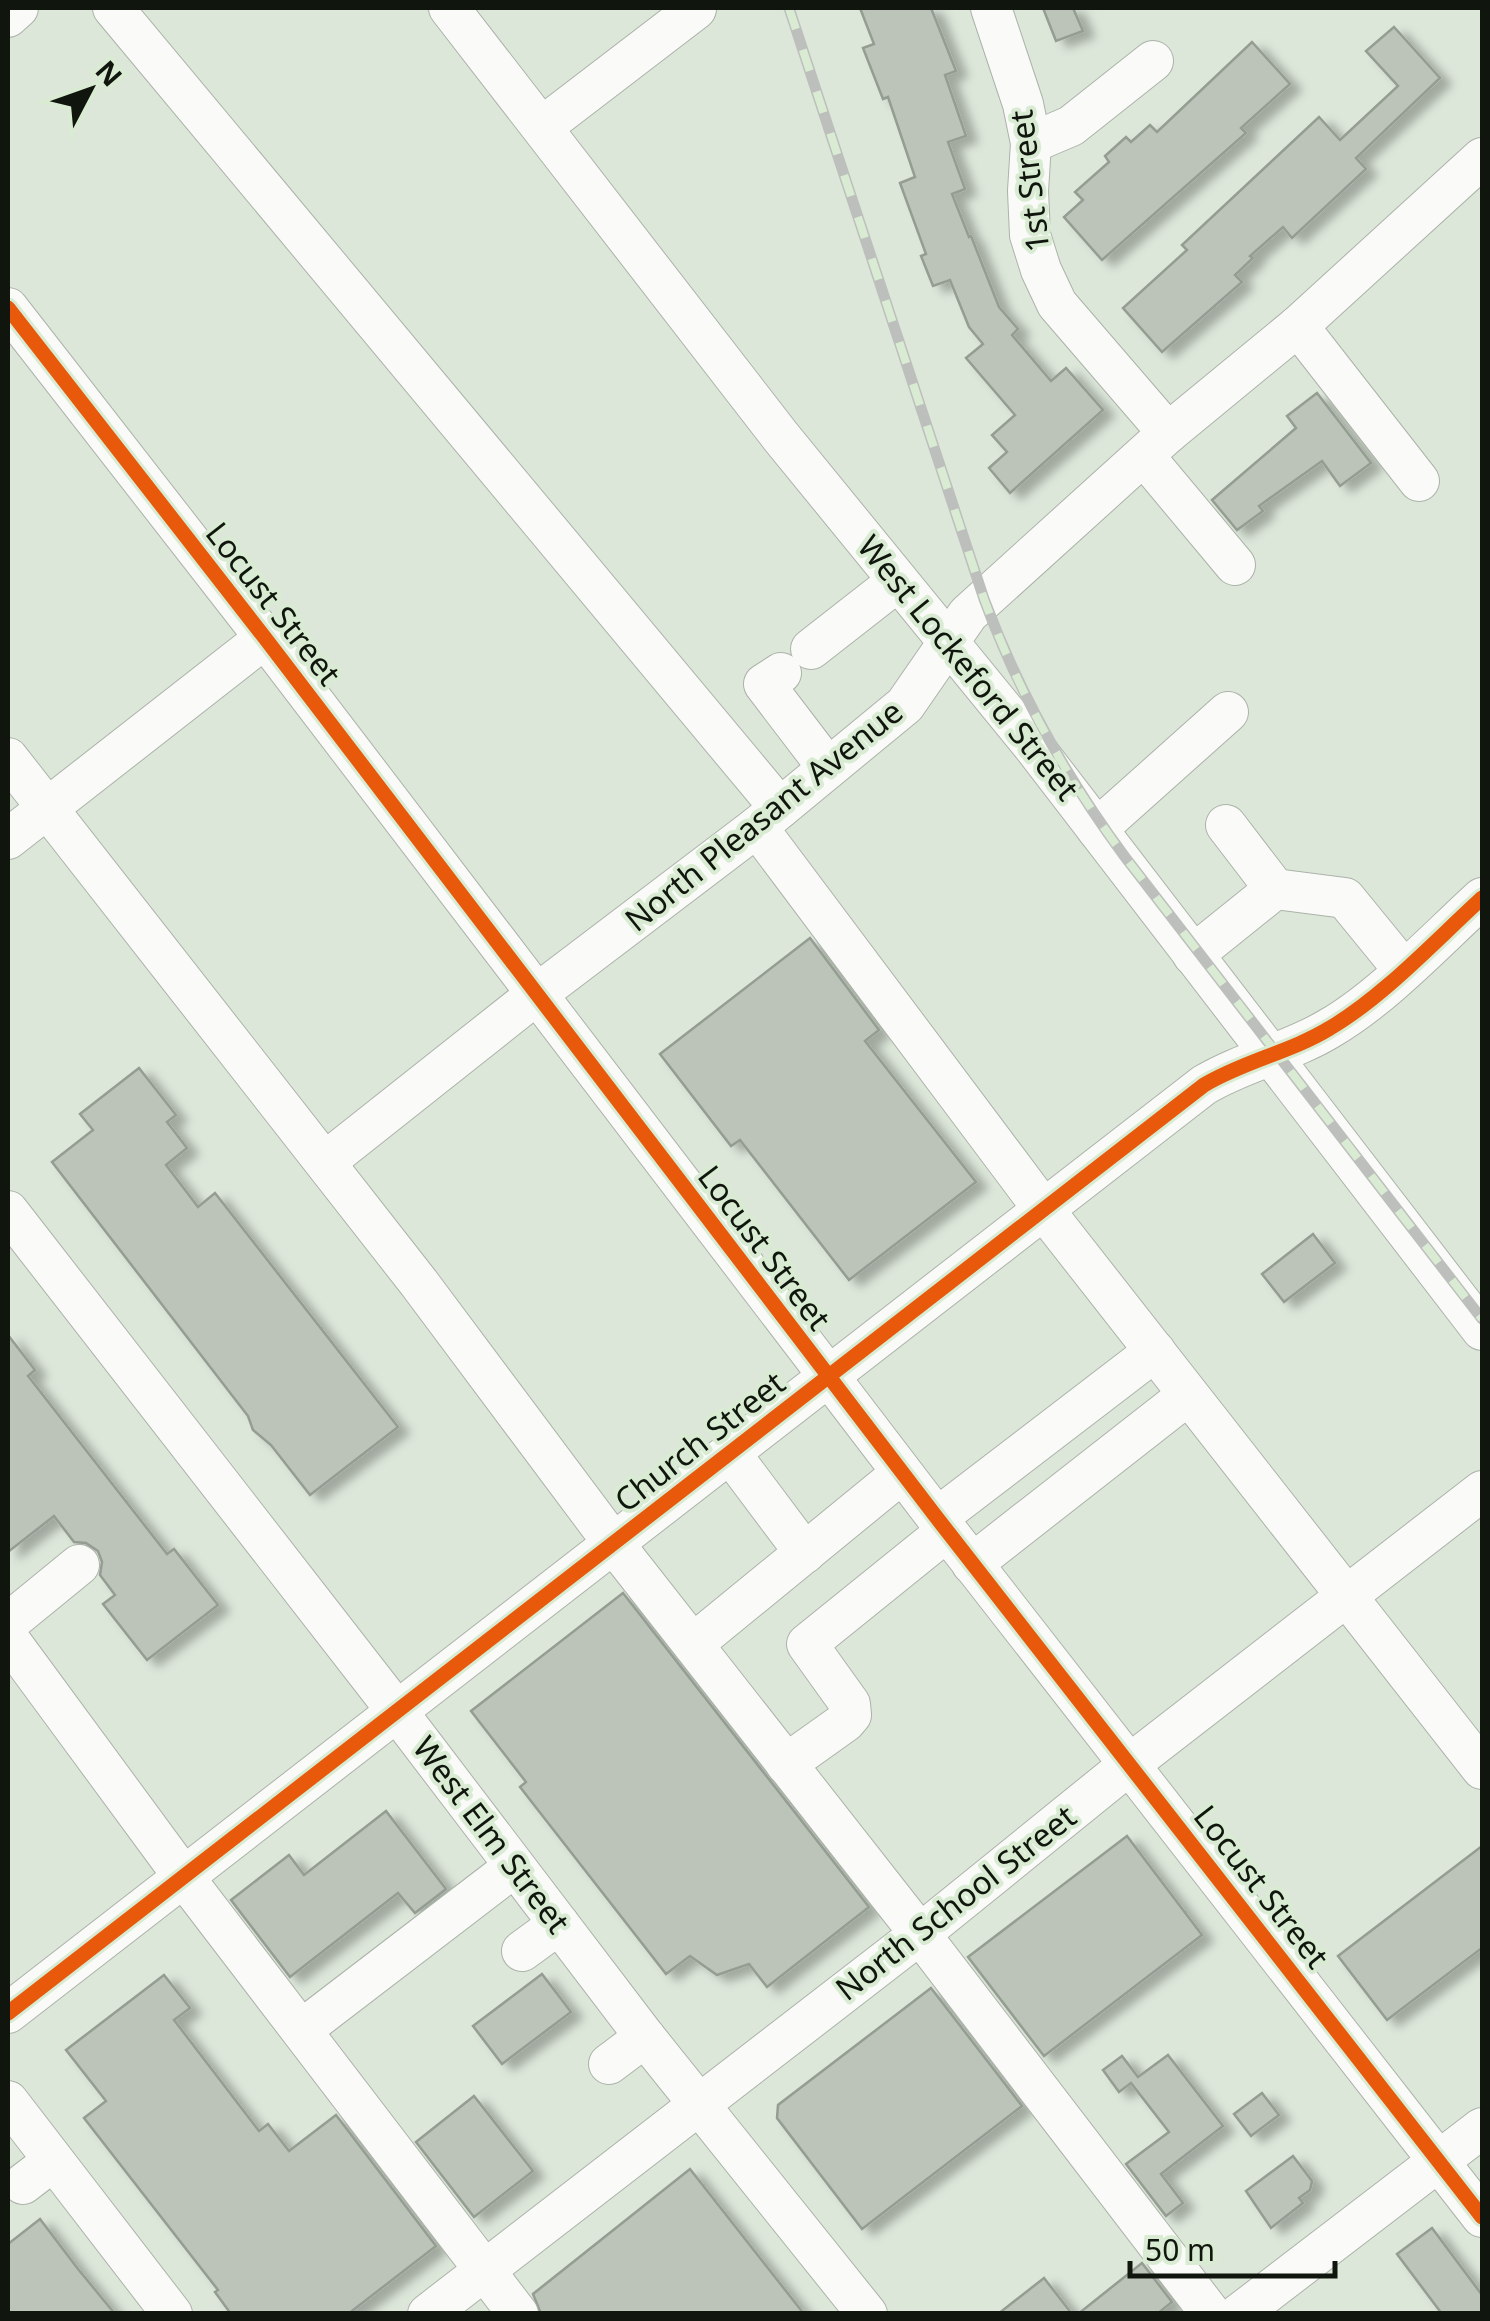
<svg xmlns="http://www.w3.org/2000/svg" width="1490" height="2321" font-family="'Noto Sans',sans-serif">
<defs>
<filter id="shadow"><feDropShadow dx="11" dy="6" stdDeviation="5" flood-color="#0004"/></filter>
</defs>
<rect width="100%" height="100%" fill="#dce6d9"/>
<!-- building -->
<g fill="#bcc4ba" stroke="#959d93" stroke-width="2.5" filter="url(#shadow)">
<polygon points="860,8 931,8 956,71 945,75 966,136 948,142 965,189 952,194 969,237 971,236 999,307 1018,329 1012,335 1051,381 1066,368 1103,410 1010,493 989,468 1007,452 992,435 1015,415 966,358 983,344 969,327 950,280 933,286 921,256 926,254 900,183 915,177 888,97 883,99 863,48 874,44"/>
<polygon points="1043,8 1073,8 1083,31 1056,41"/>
<polygon points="1394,27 1440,78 1356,158 1366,169 1292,238 1283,227 1250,256 1253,258 1235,275 1242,282 1162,352 1123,308 1187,250 1182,245 1319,117 1340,140 1398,86 1366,51"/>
<polygon points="1252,42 1290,84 1241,128 1246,133 1102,260 1064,217 1083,200 1075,192 1109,162 1105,156 1126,137 1131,142 1150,125 1157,132"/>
<polygon points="1317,393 1371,463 1340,486 1322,461 1259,506 1263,511 1237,530 1212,500 1296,428 1287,416"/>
<polygon points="810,938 879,1030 865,1041 976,1182 849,1280 740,1140 731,1146 660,1054"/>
<polygon points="139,1068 176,1115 167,1122 187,1148 166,1165 198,1207 215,1193 398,1427 310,1495 271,1445 253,1430 248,1416 52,1162 93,1130 80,1114"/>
<polygon points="1313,1234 1335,1263 1284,1302 1262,1274"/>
<polygon points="8,1335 35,1370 28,1376 167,1554 174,1549 218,1605 147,1660 103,1604 115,1595 100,1575 102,1562 98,1551 86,1543 74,1542 54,1516 8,1552"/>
<polygon points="623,1593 869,1907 767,1987 749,1964 717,1975 690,1956 666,1974 520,1787 526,1782 471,1711"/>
<polygon points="386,1811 446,1889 415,1913 398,1893 290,1977 231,1900 289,1855 304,1875"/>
<polygon points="1127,1836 1202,1935 1044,2056 968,1957"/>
<polygon points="1482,1846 1482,1948 1387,2020 1338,1956"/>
<polygon points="542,1974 571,2012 502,2064 473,2026"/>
<polygon points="164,1975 190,2008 174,2020 259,2131 268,2124 289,2151 336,2115 436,2246 348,2314 231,2314 215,2292 218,2290 84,2118 106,2101 66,2050"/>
<polygon points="931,1988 1022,2106 862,2229 777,2118 778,2105"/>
<polygon points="1168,2055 1223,2126 1161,2174 1183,2203 1166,2216 1126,2164 1169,2132 1131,2083 1119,2092 1103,2070 1122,2056 1138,2077"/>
<polygon points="1262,2093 1279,2115 1251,2136 1234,2114"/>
<polygon points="474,2096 533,2171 474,2217 416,2142"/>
<polygon points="1293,2156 1312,2181 1310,2190 1299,2198 1303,2203 1271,2228 1246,2191"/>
<polygon points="690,2169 804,2314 541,2314 533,2294"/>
<polygon points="40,2219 78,2269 115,2314 8,2314 8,2244"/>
<polygon points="1432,2228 1482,2295 1482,2314 1442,2314 1397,2254"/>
<polygon points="1142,2263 1172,2302 1157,2314 1078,2314"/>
<polygon points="1044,2278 1072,2314 998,2314"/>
</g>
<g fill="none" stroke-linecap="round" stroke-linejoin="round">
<!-- minor casing -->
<g stroke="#acb3a9" stroke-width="42">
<g id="minor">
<polyline points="113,8 780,808"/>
<polyline points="449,8 781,437 1034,747 1482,1330"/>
<polyline points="991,8 1023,104 1031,143 1028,191 1030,235 1041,270 1057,304 1168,433"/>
<polyline points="8,17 18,8"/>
<polyline points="542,127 696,9"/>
<polyline points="1031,143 1071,126 1153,61"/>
<polyline points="8,308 265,638 937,1518 1482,2217"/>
<polyline points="1298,326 1419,481"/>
<polyline points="1144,456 1235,565"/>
<polyline points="811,649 898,581"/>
<polyline points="781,673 764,684 828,768"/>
<polyline points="8,758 419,1283 614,1544 920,1934 1211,2314"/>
<polyline points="1226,825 1275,889"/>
<polyline points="757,827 1044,1210 1482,1769"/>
<polyline points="1097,829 1228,712"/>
<polyline points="8,839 265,638"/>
<polyline points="1193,955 1275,889 1345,898 1403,969"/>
<polyline points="325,1162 537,994 757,827 905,705 968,614 1168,433 1298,326 1482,158"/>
<polyline points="8,1211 396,1710 645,2037 867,2314"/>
<polyline points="730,1453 805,1553"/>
<polyline points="937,1518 1155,1351"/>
<polyline points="972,1564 1188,1395"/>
<polyline points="8,1623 79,1565"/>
<polyline points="8,1638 183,1876 518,2314"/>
<polyline points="693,1644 902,1473"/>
<polyline points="786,1764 845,1722 851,1715 850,1704 807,1644 947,1531"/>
<polyline points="522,1951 559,1924"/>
<path d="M8 2013 1204 1085C1244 1061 1291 1052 1330 1028 1383 997 1436 940 1482 898"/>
<polyline points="317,2018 514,1867"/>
<polyline points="609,2064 645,2037"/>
<polyline points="8,2101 172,2314"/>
<polyline points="23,2184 53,2161"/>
<polyline points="428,2314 920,1934 1130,1764 1482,1491"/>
<polyline points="1239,2314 1482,2128"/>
</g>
</g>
<!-- minor -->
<use href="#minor" stroke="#fafbf9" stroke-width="40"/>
<!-- rail casing -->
<g stroke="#bdbfbc" stroke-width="11">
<path id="rail" d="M789 8 984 599C1019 693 1065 776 1125 857L1482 1319"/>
</g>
<!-- rail -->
<use href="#rail" stroke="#d9ecd3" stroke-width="8" stroke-dasharray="22" stroke-linecap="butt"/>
<!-- cycleway casing -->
<g stroke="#d9ecd3" stroke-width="21">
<g id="cycleway">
<polyline points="8,308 265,638 937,1518 1482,2217"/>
<path d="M8 2013 1204 1085C1244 1061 1291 1052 1330 1028 1383 997 1436 940 1482 898"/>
</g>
</g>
<!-- cycleway -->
<use href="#cycleway" stroke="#e8590c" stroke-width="15"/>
</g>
<g text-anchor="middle" stroke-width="8" stroke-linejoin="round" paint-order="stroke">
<!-- street labels -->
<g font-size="32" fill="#10160d" stroke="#d9ecd3">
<text transform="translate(1030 181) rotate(-97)" y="11">1st Street</text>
<text transform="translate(273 604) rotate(52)" y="11">Locust Street</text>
<text transform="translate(968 668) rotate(51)" y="11">West Lockeford Street</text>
<text transform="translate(764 816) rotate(-39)" y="11">North Pleasant Avenue</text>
<text transform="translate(764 1248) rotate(53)" y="11">Locust Street</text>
<text transform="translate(700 1442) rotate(-38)" y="11">Church Street</text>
<text transform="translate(491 1835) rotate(53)" y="11">West Elm Street</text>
<text transform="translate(1261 1887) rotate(52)" y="11">Locust Street</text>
<text transform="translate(956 1903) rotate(-38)" y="11">North School Street</text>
</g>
</g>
<!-- border -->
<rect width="1490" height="2321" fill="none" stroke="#10160d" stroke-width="20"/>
<!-- north arrow -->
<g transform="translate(90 90) rotate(49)" stroke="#d9ecd3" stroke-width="8" paint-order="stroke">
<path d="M0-8L18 38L0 25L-18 38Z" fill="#10160d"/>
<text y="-15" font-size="28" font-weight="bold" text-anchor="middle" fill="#10160d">N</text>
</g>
<!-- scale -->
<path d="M1130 2261v15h205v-15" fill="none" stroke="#10160d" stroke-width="5"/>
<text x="1145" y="2261" font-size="30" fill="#10160d" stroke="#d9ecd3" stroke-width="8" paint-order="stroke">50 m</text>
</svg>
